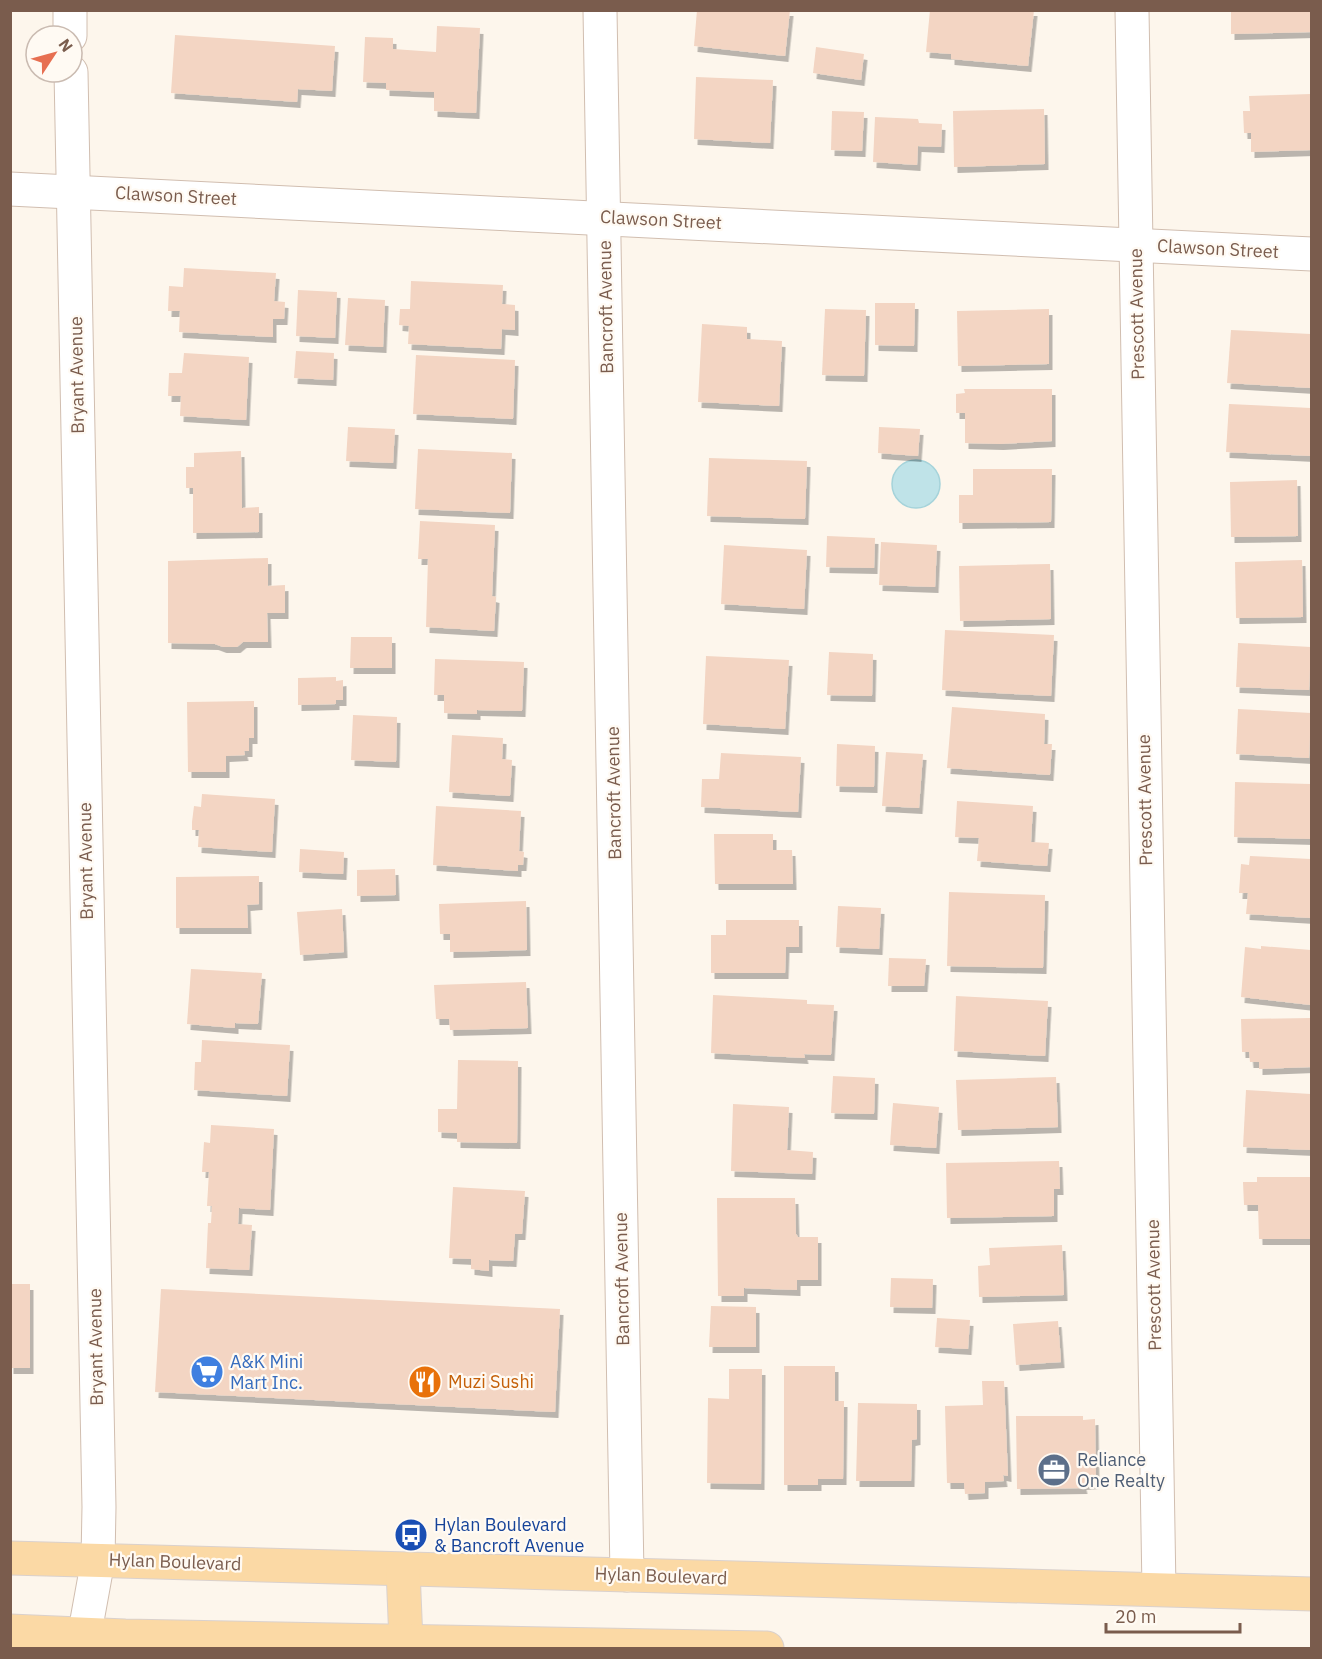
<svg xmlns="http://www.w3.org/2000/svg" width="1322" height="1659" font-family="'IBM Plex Sans',sans-serif">
<defs>
<filter id="shadow"><feDropShadow dx="3.5" dy="6" stdDeviation="0" flood-color="#0004"/></filter>
</defs>
<rect width="100%" height="100%" fill="#fdf6ec"/>
<!-- water -->
<circle fill="#bfe3e8" stroke="#a5d3da" stroke-width="1.5" cx="916" cy="484" r="24"/>
<!-- building -->
<g fill="#f3d5c3" filter="url(#shadow)">
<polygon points="697,10 790,10 785,56 694,46"/>
<polygon points="930,10 1034,10 1028,66 951,59 951,54 926,52"/>
<polygon points="1231,10 1311,10 1311,32 1231,34"/>
<polygon points="437,26 480,28 476,113 434,111 434,92 386,90 386,83 363,82 365,37 393,38 393,49 436,52"/>
<polygon points="175,35 335,46 332,91 298,89 297,102 171,93"/>
<polygon points="816,47 864,54 861,80 813,73"/>
<polygon points="696,77 773,80 770,143 694,139"/>
<polygon points="1311,94 1311,150 1251,152 1251,133 1244,133 1243,111 1250,111 1249,96"/>
<polygon points="1044,109 1045,164 954,167 953,111"/>
<polygon points="832,111 864,112 862,151 831,150"/>
<polygon points="875,117 918,119 919,123 942,124 941,147 918,146 917,165 873,162"/>
<polygon points="184,268 276,273 274,301 285,302 284,319 273,319 273,337 179,332 180,311 168,311 169,286 183,287"/>
<polygon points="411,281 503,285 502,304 515,305 515,330 502,329 501,349 408,344 409,326 399,325 400,309 410,309"/>
<polygon points="298,290 337,292 335,338 296,336"/>
<polygon points="348,298 385,300 383,347 345,345"/>
<polygon points="875,303 915,303 914,346 875,345"/>
<polygon points="825,309 866,310 864,376 822,375"/>
<polygon points="1049,309 1049,364 958,366 957,311"/>
<polygon points="702,324 747,327 747,339 782,341 779,406 698,402"/>
<polygon points="1231,330 1311,334 1311,388 1227,383"/>
<polygon points="296,351 334,353 333,380 294,378"/>
<polygon points="184,353 249,357 246,420 180,416 181,396 168,396 169,373 182,373"/>
<polygon points="416,355 515,360 513,419 413,414"/>
<polygon points="964,389 1052,389 1052,441 1000,444 965,443 965,413 956,413 956,394 965,393"/>
<polygon points="1229,404 1311,408 1311,456 1226,452"/>
<polygon points="348,427 395,429 393,463 346,461"/>
<polygon points="879,427 920,429 918,456 878,453"/>
<polygon points="418,449 512,453 510,513 415,509"/>
<polygon points="241,451 242,508 259,507 259,532 193,533 193,488 186,488 186,467 194,467 194,453"/>
<polygon points="709,458 807,461 805,519 707,516"/>
<polygon points="973,469 1052,469 1051,522 959,523 959,495 973,495"/>
<polygon points="1297,480 1298,536 1231,537 1230,482"/>
<polygon points="420,521 495,525 492,596 496,597 494,631 426,627 428,559 418,559"/>
<polygon points="827,536 875,538 874,568 826,567"/>
<polygon points="881,542 937,545 935,587 879,585"/>
<polygon points="724,545 807,550 804,609 721,604"/>
<polygon points="268,558 268,586 285,585 285,613 267,613 268,642 243,642 237,647 223,647 215,644 168,643 168,561"/>
<polygon points="1302,560 1303,617 1236,618 1235,562"/>
<polygon points="1050,564 1051,619 960,621 959,566"/>
<polygon points="945,630 1054,635 1051,696 942,690"/>
<polygon points="351,637 392,637 392,668 350,668"/>
<polygon points="1238,643 1311,647 1309,690 1236,687"/>
<polygon points="829,652 873,654 872,696 827,695"/>
<polygon points="706,656 789,660 785,729 703,724"/>
<polygon points="435,659 524,662 522,711 477,710 477,714 444,713 444,695 434,695"/>
<polygon points="336,677 336,681 343,680 343,700 336,700 336,704 298,705 298,678"/>
<polygon points="254,701 254,738 249,738 249,751 244,751 245,755 226,756 226,772 188,772 187,702"/>
<polygon points="952,707 1045,714 1044,744 1052,744 1050,775 947,768"/>
<polygon points="1238,709 1311,713 1309,758 1236,754"/>
<polygon points="353,715 397,717 396,762 351,760"/>
<polygon points="452,735 503,738 502,759 512,760 510,796 449,792"/>
<polygon points="837,744 875,746 874,787 836,786"/>
<polygon points="886,752 923,754 919,808 882,806"/>
<polygon points="721,753 801,757 798,812 701,807 702,779 719,779"/>
<polygon points="1235,782 1311,784 1311,839 1234,837"/>
<polygon points="202,794 275,799 272,852 198,847 199,830 192,830 192,822 194,806 201,807"/>
<polygon points="957,801 1033,806 1031,842 1049,843 1047,866 977,861 979,838 955,837"/>
<polygon points="436,806 521,811 519,851 524,852 523,865 518,865 518,871 433,865"/>
<polygon points="714,834 773,834 773,850 792,850 793,884 715,884"/>
<polygon points="300,849 344,852 343,874 299,872"/>
<polygon points="1250,856 1311,859 1311,918 1246,914 1248,893 1239,893 1241,864 1249,865"/>
<polygon points="395,869 396,895 357,896 357,870"/>
<polygon points="259,876 259,904 247,905 248,928 176,928 176,877"/>
<polygon points="949,892 1045,895 1043,968 947,966"/>
<polygon points="526,901 527,950 450,952 450,934 440,934 439,904"/>
<polygon points="838,906 881,908 879,949 836,947"/>
<polygon points="342,909 344,952 300,955 297,912"/>
<polygon points="726,920 799,920 799,947 786,947 785,973 711,973 711,935 726,935"/>
<polygon points="1261,946 1311,950 1311,1005 1241,997 1245,947 1261,949"/>
<polygon points="889,958 926,959 924,986 888,986"/>
<polygon points="191,969 262,973 258,1024 235,1023 235,1028 187,1024"/>
<polygon points="526,982 528,1028 450,1030 449,1019 436,1019 434,985"/>
<polygon points="713,995 807,1000 807,1004 834,1005 831,1055 804,1054 805,1058 711,1053"/>
<polygon points="956,996 1048,1001 1045,1056 954,1051"/>
<polygon points="1311,1018 1311,1067 1259,1069 1259,1062 1250,1062 1249,1052 1242,1052 1241,1019"/>
<polygon points="202,1040 290,1045 287,1096 194,1090 195,1062 201,1062"/>
<polygon points="458,1060 518,1061 517,1143 457,1142 457,1133 438,1132 438,1109 457,1109"/>
<polygon points="833,1076 875,1078 874,1114 831,1113"/>
<polygon points="1056,1077 1058,1127 958,1130 956,1080"/>
<polygon points="1246,1090 1311,1094 1311,1150 1243,1147"/>
<polygon points="893,1103 939,1107 936,1148 890,1145"/>
<polygon points="733,1104 789,1107 787,1150 813,1152 812,1174 731,1171"/>
<polygon points="211,1125 274,1129 270,1210 239,1208 238,1224 252,1225 249,1270 206,1268 208,1223 211,1223 212,1206 207,1206 209,1172 202,1172 204,1142 210,1143"/>
<polygon points="1059,1161 1060,1189 1054,1189 1054,1216 947,1218 946,1163"/>
<polygon points="1257,1177 1311,1177 1311,1239 1259,1239 1258,1205 1244,1205 1243,1182 1257,1182"/>
<polygon points="453,1187 525,1191 522,1234 515,1234 513,1261 489,1260 489,1271 471,1269 471,1259 449,1258"/>
<polygon points="717,1198 795,1198 796,1234 798,1237 818,1237 818,1280 797,1280 797,1290 744,1288 744,1296 718,1296"/>
<polygon points="1062,1245 1064,1295 979,1297 978,1266 990,1265 989,1248"/>
<polygon points="891,1278 933,1279 932,1308 890,1307"/>
<rect x="10" y="1284" width="20" height="84"/>
<polygon points="161,1289 560,1309 555,1412 155,1392"/>
<polygon points="711,1306 756,1307 756,1347 709,1347"/>
<polygon points="937,1318 970,1320 968,1349 935,1347"/>
<polygon points="1058,1321 1061,1362 1016,1365 1013,1324"/>
<polygon points="784,1366 835,1366 835,1401 844,1401 843,1479 818,1479 818,1485 784,1485"/>
<polygon points="729,1369 762,1369 761,1484 707,1483 708,1398 729,1399"/>
<polygon points="982,1381 1004,1381 1008,1476 1003,1475 1004,1481 985,1482 985,1493 965,1494 964,1483 947,1483 945,1406 983,1405"/>
<polygon points="858,1403 917,1404 917,1439 912,1440 911,1481 856,1481"/>
<polygon points="1016,1416 1083,1416 1083,1420 1095,1419 1096,1483 1083,1484 1084,1488 1017,1489"/>
</g>
<g fill="none" stroke-linecap="round" stroke-linejoin="round">
<!-- minor casing -->
<g stroke="#d1beb0" stroke-width="35">
<g id="minor">
<polyline points="70,10 70,36"/>
<polyline points="600,10 627,1575"/>
<polyline points="1132,10 1159,1589"/>
<polyline points="71,72 99,1507 98,1560 82,1648"/>
<polyline points="10,189 1312,254"/>
</g>
</g>
<!-- primary casing -->
<g stroke="#dad1cd" stroke-width="35">
<g id="primary">
<polyline points="10,1558 1312,1594"/>
<polyline points="403,1570 406,1641"/>
<polyline points="10,1631 125,1636 767,1648"/>
</g>
</g>
<!-- minor -->
<use href="#minor" stroke="#fff" stroke-width="33"/>
<!-- primary -->
<use href="#primary" stroke="#fbd9a5" stroke-width="33"/>
</g>
<!-- icons -->
<defs>
<g id="supermarket-disc" transform="scale(1.725)"><circle r="9.5" fill="#3f7fe0" stroke="#fffaf3"/><path d="M-6-5.5h2.5l.6 2H6L4.5 2H-2.5L-4.4-4H-6ZM-1.5 3.2a1.3 1.3 0 1 0 .1 0ZM3 3.2a1.3 1.3 0 1 0 .1 0Z" fill="#fff"/></g>
<g id="restaurant-disc" transform="scale(1.725)"><circle r="9.5" fill="#e8710a" stroke="#fffaf3"/><path d="M-5-6h1v4h1v-4h1v4h1v-4h1v5L-1.5 .5V6h-2V.5L-5-1ZM5-6V6H3V1.5H1.5Q1.5-4 5-6Z" fill="#fff"/></g>
<g id="office-disc" transform="scale(1.725)"><circle r="9.5" fill="#5c6f8a" stroke="#fffaf3"/><path d="M-6-3h4V-5.5h4V-3h4V5H-6ZM-1-4.5V-3h2v-1.5ZM-6 0V1H6V0Z" fill="#fff"/></g>
<g id="bus-disc" transform="scale(1.725)"><circle r="9.5" fill="#1a4fb4" stroke="#fffaf3"/><path d="M-5-6H5V4H4V6H2V4H-2V6H-4V4H-5ZM-3.5-4V0h7V-4ZM-3.5 1.2v1.5H-2V1.2ZM2 1.2v1.5H3.5V1.2Z" fill="#fff"/></g>
</defs>
<g fill-rule="evenodd">
<use href="#supermarket-disc" x="207" y="1372"/>
<use href="#restaurant-disc" x="425" y="1382"/>
<use href="#office-disc" x="1054" y="1470"/>
<use href="#bus-disc" x="411" y="1535"/>
</g>
<g text-anchor="middle" stroke-width="4.5" stroke-linejoin="round" paint-order="stroke">
<!-- street labels -->
<g font-size="18" fill="#7a5c4d" stroke="#fffaf3">
<text transform="translate(176 196) rotate(3)" y="6">Clawson Street</text>
<text transform="translate(661 220) rotate(3)" y="6">Clawson Street</text>
<text transform="translate(1218 249) rotate(3)" y="6">Clawson Street</text>
<text transform="translate(606 307) rotate(-91)" y="6">Bancroft Avenue</text>
<text transform="translate(1137 314) rotate(-91)" y="6">Prescott Avenue</text>
<text transform="translate(77 375) rotate(-91)" y="6">Bryant Avenue</text>
<text transform="translate(614 793) rotate(-91)" y="6">Bancroft Avenue</text>
<text transform="translate(1145 800) rotate(-91)" y="6">Prescott Avenue</text>
<text transform="translate(86 861) rotate(-91)" y="6">Bryant Avenue</text>
<text transform="translate(622 1279) rotate(-91)" y="6">Bancroft Avenue</text>
<text transform="translate(1154 1285) rotate(-91)" y="6">Prescott Avenue</text>
<text transform="translate(96 1347) rotate(-91)" y="6">Bryant Avenue</text>
<text transform="translate(175 1562) rotate(2)" y="6">Hylan Boulevard</text>
<text transform="translate(661 1576) rotate(2)" y="6">Hylan Boulevard</text>
</g>
<!-- shop labels -->
<g font-size="18" fill="#366cbe" stroke="#fffaf3" text-anchor="start">
<text x="230" y="1368">A&amp;K Mini<tspan x="230" dy="21">Mart Inc.</tspan></text>
</g>
<!-- food labels -->
<g font-size="18" fill="#c56008" stroke="#fffaf3" text-anchor="start">
<text x="448" y="1388">Muzi Sushi</text>
</g>
<!-- service labels -->
<g font-size="18" fill="#4e5e75" stroke="#fffaf3" text-anchor="start">
<text x="1077" y="1466">Reliance<tspan x="1077" dy="21">One Realty</tspan></text>
</g>
<!-- transit labels -->
<g font-size="18" fill="#164399" stroke="#fffaf3" text-anchor="start">
<text x="434" y="1531">Hylan Boulevard<tspan x="434" dy="21">&amp; Bancroft Avenue</tspan></text>
</g>
</g>
<!-- border -->
<rect width="1322" height="1659" fill="none" stroke="#7a5c4d" stroke-width="24"/>
<!-- north arrow -->
<g transform="translate(54 54) rotate(54)"><circle r="28" fill="#fffaf3" stroke="#cabbb1" stroke-width="1.5"/>
<path d="M0-4.5L10 22L0 15L-10 22Z" fill="#e76f51"/>
<text y="-9" font-size="16" font-weight="bold" text-anchor="middle" fill="#7a5c4d">N</text>
</g>
<!-- scale -->
<path d="M1106 1623v9h134v-9" fill="none" stroke="#7a5c4d" stroke-width="3"/>
<text x="1115" y="1623" font-size="18" fill="#7a5c4d" stroke="#fffaf3" stroke-width="4.5" paint-order="stroke">20 m</text>
</svg>
